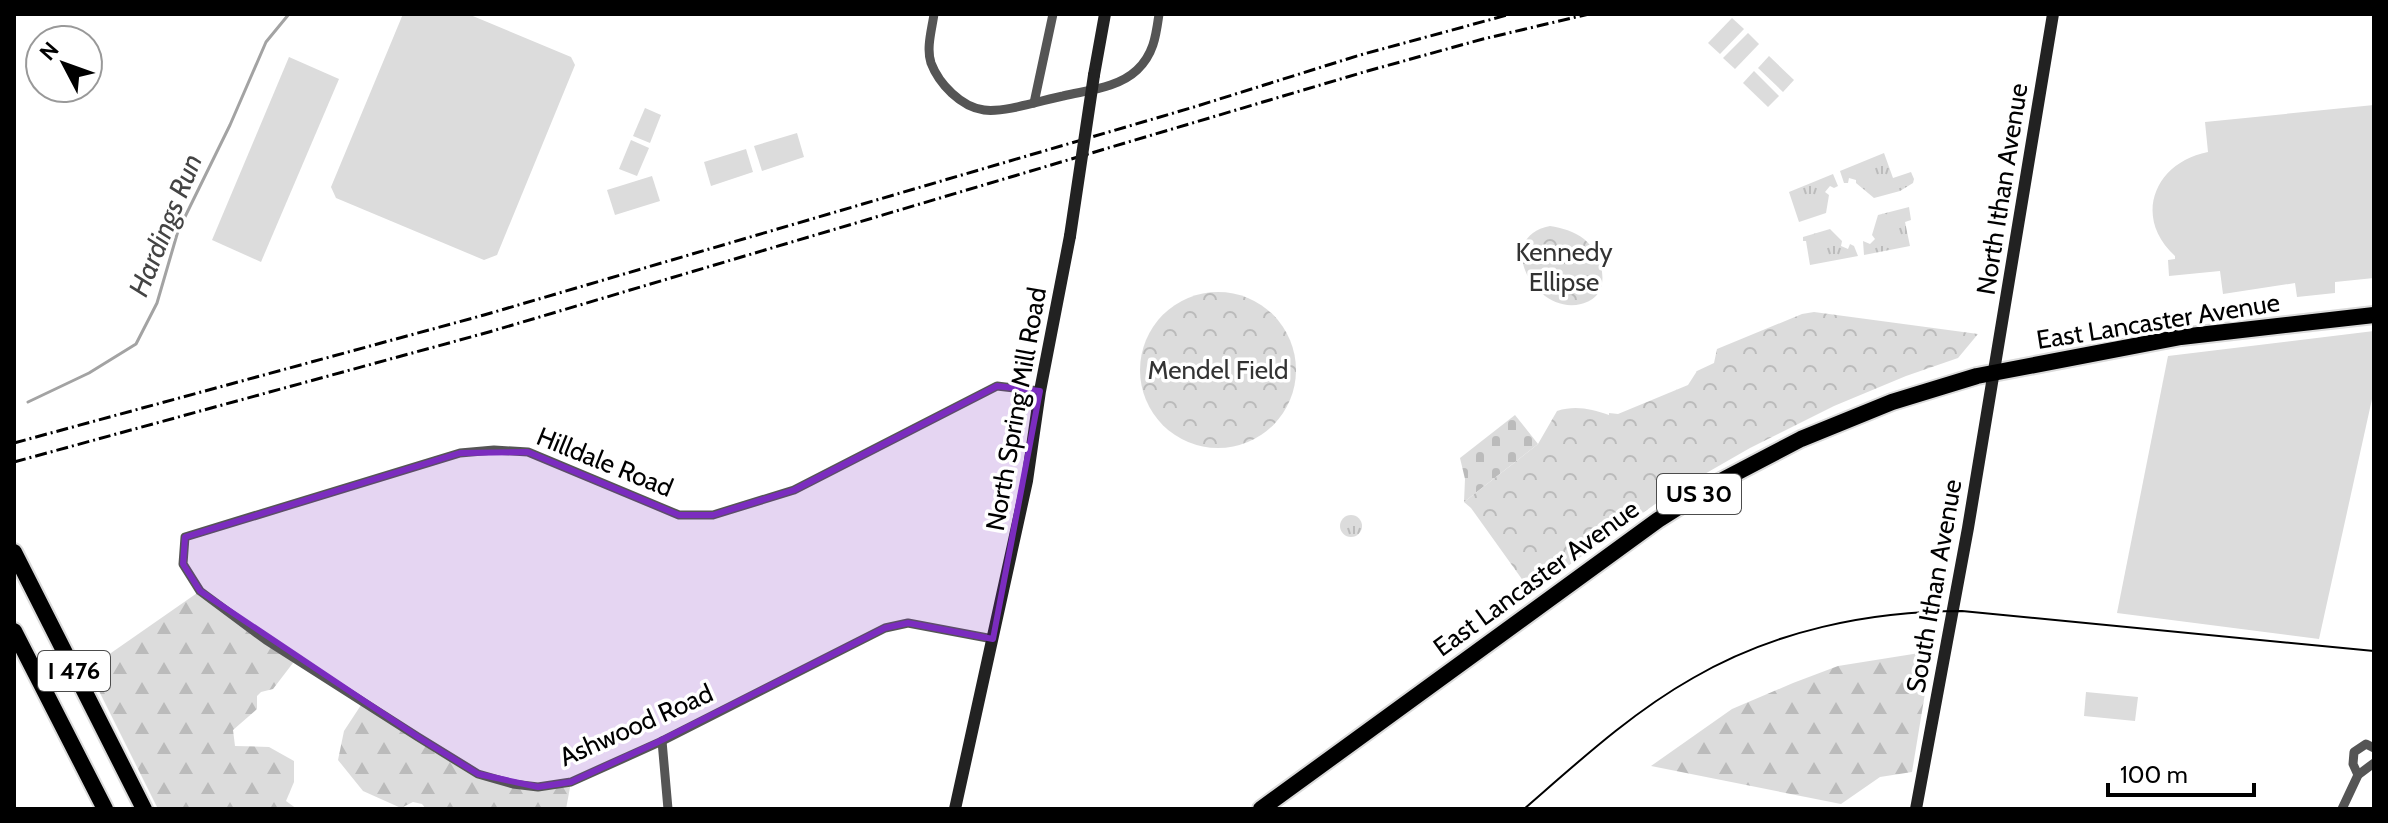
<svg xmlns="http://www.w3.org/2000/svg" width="2388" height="823" font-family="Cabin,sans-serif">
<defs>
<pattern id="grass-tufts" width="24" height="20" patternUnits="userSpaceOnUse" patternTransform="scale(2)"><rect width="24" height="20" fill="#dcdcdc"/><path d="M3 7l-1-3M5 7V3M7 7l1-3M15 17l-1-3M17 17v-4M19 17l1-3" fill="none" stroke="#bbb"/></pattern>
<pattern id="forest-firs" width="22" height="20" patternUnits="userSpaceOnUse" patternTransform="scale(2)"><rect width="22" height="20" fill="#dcdcdc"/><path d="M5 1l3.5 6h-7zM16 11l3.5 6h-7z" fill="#bbb"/></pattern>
<pattern id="cemetery-stones" width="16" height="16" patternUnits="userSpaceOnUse" patternTransform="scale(2)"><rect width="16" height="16" fill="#dcdcdc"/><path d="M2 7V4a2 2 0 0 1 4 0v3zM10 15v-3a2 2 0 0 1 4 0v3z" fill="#bbb"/></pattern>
<pattern id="park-crowns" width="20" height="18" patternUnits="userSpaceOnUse" patternTransform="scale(2)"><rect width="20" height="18" fill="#dcdcdc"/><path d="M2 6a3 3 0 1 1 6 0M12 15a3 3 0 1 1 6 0" fill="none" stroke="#bbb"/></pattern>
</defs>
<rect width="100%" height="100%" fill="#fff"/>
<!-- grass -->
<g fill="url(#grass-tufts)">
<polygon points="1884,153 1893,178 1911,172 1914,179 1913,183 1900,191 1874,198 1856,183 1856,180 1849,178 1848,183 1844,183 1840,171"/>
<polygon points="1833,174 1838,186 1834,188 1830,186 1825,192 1829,195 1826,213 1799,222 1789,192"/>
<polygon points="1909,207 1911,220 1905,222 1910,246 1864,255 1863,241 1870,244 1875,239 1872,235 1878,215"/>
<polygon points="1830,229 1842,241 1841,246 1848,249 1850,244 1854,246 1858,256 1810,265 1806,241 1803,241 1803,237"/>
<circle cx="1351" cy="526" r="11"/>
</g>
<!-- forest -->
<g fill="url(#forest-firs)">
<polygon points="200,591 296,659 273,689 261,692 257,696 257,709 233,730 235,746 269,747 294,761 294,782 286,801 297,809 158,809 88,669"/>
<polygon points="1932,651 1912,772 1880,777 1841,804 1651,766 1732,709 1793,683 1838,666"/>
<polygon points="363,702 478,774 513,784 571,782 566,809 426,809 422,804 413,802 401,808 363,791 338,760 344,731"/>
</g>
<!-- cemetery -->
<polygon fill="url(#cemetery-stones)" points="1515,415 1538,444 1464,502 1465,479 1460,458"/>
<!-- park -->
<g fill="url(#park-crowns)">
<path d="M1550 226C1562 228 1574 231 1584 239 1604 256 1614 296 1581 304 1535 316 1492 237 1550 226Z"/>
<circle cx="1218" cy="370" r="78"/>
<path d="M1814 312 1978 334 1958 358 1906 376 1834 406 1750 448 1668 495 1551 578 1524 582 1471 508 1464 502 1538 444 1557 411C1576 405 1591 409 1609 415V413L1618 414 1688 385 1697 371 1714 363 1717 349 1802 314Z"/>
</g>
<!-- pitch -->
<g fill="#dcdcdc">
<polygon points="403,14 468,14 571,57 575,65 497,255 484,260 336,198 331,187"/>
<polygon points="1732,18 1744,29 1720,54 1708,43"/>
<polygon points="1748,33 1759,44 1735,69 1723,58"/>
<polygon points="1769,56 1794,80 1783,92 1758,68"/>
<polygon points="289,57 339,79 261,262 212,240"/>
<polygon points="1754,71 1779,96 1768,107 1743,83"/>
<path d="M2374 105V278L2335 282V293L2297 297 2295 283 2223 294 2220 271 2169 276 2168 260 2175 259V256C2132 217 2155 162 2208 152L2205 122Z"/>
<polygon points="645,108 661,115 650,143 633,136"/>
<polygon points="797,133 804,157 762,171 754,146"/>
<polygon points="631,140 649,148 637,176 619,169"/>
<polygon points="746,149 753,172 711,186 704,162"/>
<polygon points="652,176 660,201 615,215 607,190"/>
<polygon points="2374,331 2374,390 2319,639 2117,613 2168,356"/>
<polygon points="2086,692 2138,697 2135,721 2084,716"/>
</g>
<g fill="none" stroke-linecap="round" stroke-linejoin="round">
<!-- stream -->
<polyline stroke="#a3a3a3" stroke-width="3" points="28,402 89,373 136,344 157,303 178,231 230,125 266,42 289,14"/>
<!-- highway casing -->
<g stroke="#dbdbdb" stroke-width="20">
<g id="highway">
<polyline points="14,552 144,809"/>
<polyline points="14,631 105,809"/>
<polyline points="1261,809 1658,520 1715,484 1801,439 1892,402 1977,376 2181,337 2374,315"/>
</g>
</g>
<!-- street -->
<g stroke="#555" stroke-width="9">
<path d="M934 14C932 29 926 48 931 63 939 84 961 107 984 110 1004 113 1043 100 1063 96 1088 90 1118 88 1137 70 1154 54 1156 35 1159 14"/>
<polyline points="1034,103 1053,14"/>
<polyline points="993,639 908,623 885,628 662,741 571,782 538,787 513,784 478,774 418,737 266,640 200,591 183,564 185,537 460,453 494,450 528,452 679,515 713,515 794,490 997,386 1040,391"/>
<polyline points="662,741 668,809"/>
<polyline points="2358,775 2353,764 2354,752 2366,744 2374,748"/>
<polyline points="2342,809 2358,775 2374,763"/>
</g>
<!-- secondary -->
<g stroke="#222" stroke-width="12">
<polyline points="1094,75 1105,14"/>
<polyline points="955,809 1027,481 1040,391 1070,236"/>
<polyline points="1916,809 1968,528 2053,14"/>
</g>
<!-- highway -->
<use href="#highway" stroke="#000" stroke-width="16"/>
<!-- tram -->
<path stroke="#000" stroke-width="2" d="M1524 809C1577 763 1631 713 1693 678 1774 631 1868 611 1962 611L2374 651"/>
<!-- rail -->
<g stroke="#000" stroke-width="3" stroke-dasharray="12 4 2 4" stroke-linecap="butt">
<polyline points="14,443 484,315 1194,107 1360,55 1511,14"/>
<polyline points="14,462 489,332 1364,72 1483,39 1589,14"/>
</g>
<!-- secondary-bridge -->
<polyline stroke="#222" stroke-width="12" points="1070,236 1094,75"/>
</g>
<!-- marked area -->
<path fill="#7b2cbf" fill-opacity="0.2" stroke="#7b2cbf" stroke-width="6" stroke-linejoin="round" d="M997 386 1040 391 993 639 908 623 885 628 656 743 571 782 538 787 478 774 418 737 200 591 183 564 185 537 460 453 528 452 679 515H713L794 490Z"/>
<g text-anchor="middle" stroke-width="7" stroke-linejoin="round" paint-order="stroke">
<!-- shield labels -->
<g fill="#fff" stroke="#4c4c4c" stroke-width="2">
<rect x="1657" y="474" width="84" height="40" rx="6"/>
<rect x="38" y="651" width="72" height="40" rx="6"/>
</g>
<g font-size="24" font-weight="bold" fill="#000">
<text x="1699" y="502">US 30</text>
<text x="74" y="679">I 476</text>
</g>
<!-- street labels -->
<g font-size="26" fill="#000" stroke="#fff">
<text transform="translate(2002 189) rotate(-81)" y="9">North Ithan Avenue</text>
<text transform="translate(2158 321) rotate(-9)" y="9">East Lancaster Avenue</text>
<text transform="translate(1016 409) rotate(-80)" y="9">North Spring Mill Road</text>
<text transform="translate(605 462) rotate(22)" y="9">Hilldale Road</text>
<text transform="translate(1536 578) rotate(-36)" y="9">East Lancaster Avenue</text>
<text transform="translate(1934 586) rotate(-80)" y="9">South Ithan Avenue</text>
<text transform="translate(636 725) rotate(-24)" y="9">Ashwood Road</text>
</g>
<!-- park labels -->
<g font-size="26" fill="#333" stroke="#fff">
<text x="1564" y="261">Kennedy<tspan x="1564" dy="30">Ellipse</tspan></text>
<text x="1218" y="379">Mendel Field</text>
</g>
<!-- water labels -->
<g font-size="28" font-style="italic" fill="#444" stroke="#fff">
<text transform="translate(165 225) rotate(-68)" y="10">Hardings Run</text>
</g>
</g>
<!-- border -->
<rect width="2388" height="823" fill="none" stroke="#000000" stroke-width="32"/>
<!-- north arrow -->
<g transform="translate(64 64) rotate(311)"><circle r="38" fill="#ffffff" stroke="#999999" stroke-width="2"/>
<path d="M0-6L14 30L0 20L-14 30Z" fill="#000000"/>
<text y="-12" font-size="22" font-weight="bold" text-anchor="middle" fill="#000000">N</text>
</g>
<!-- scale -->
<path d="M2108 783v12h146v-12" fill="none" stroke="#000000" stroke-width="4"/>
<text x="2120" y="783" font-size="24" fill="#000000" stroke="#ffffff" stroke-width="6" paint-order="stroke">100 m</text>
</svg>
